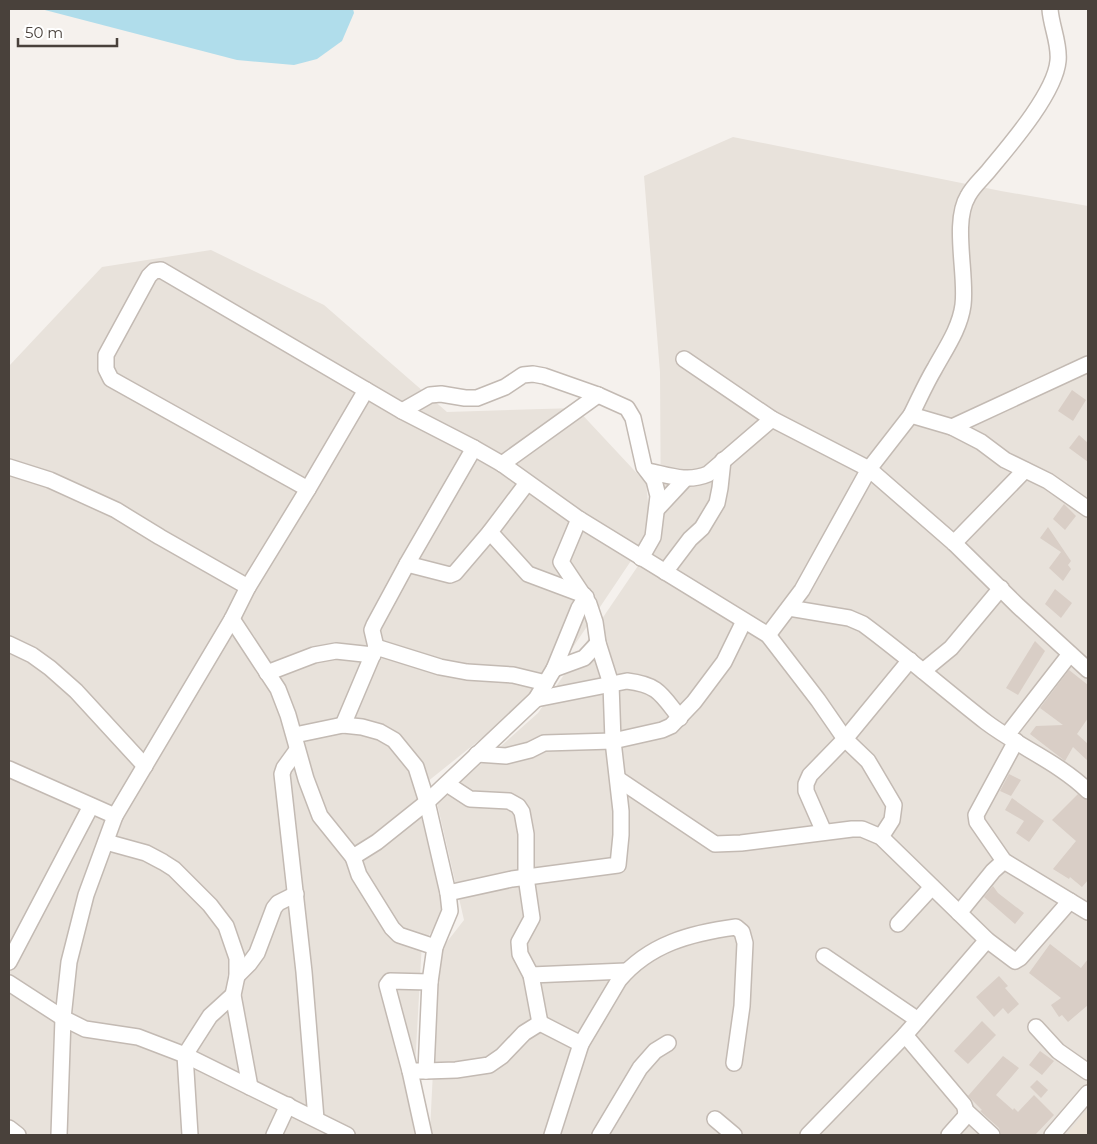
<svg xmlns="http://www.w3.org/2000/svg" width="1097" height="1144" font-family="Montserrat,sans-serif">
<rect width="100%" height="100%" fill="#f5f1ed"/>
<!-- residential -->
<g fill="#e8e2db">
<polygon points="733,137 1001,191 1088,206 1088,1135 431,1135 430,1131 439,952 464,920 437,803 538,713 661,532 660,372 644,176"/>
<polygon points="211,250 324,305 447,412 576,408 646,483 651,531 547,686 417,790 445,919 422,942 412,1121 415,1135 9,1135 9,366 102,267"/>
</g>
<!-- education -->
<polygon fill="#ece3d8" points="1088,1109 1088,1135 1071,1135 1068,1133"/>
<!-- water -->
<polygon fill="#b0ddeb" points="41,9 353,9 354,13 342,41 317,59 294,65 237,60"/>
<!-- building -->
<g fill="#d9cec6">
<polygon points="1072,390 1086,400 1073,421 1058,411"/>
<polygon points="1079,435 1088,443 1088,462 1069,448"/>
<polygon points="1064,504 1076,516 1065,530 1053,519"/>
<polygon points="1048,527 1071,561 1068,565 1071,569 1063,581 1049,568 1061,552 1040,538"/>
<polygon points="1055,589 1072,603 1061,618 1045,604"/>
<polygon points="1035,641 1045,651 1018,695 1006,688"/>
<polygon points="1069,670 1088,685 1088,718 1077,734 1088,744 1088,761 1073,747 1065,761 1030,734 1036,726 1063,725 1040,708"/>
<polygon points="1009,774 1021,780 1011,796 1000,791"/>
<polygon points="1078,794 1088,801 1088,880 1082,887 1070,877 1069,879 1053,869 1076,841 1052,820"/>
<polygon points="1012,798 1044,821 1029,842 1016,833 1024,821 1005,810"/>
<polygon points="993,886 998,893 1024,913 1015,924 984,897"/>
<polygon points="1050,944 1081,968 1088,959 1088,1005 1068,1022 1062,1015 1059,1017 1051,1005 1061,998 1029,973"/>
<polygon points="999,976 1008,986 1005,988 1019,1004 1008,1014 1003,1008 994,1017 976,997"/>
<polygon points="982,1021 996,1035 968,1064 954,1051"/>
<polygon points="1040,1051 1054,1061 1042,1075 1029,1065"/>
<polygon points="1003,1056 1019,1068 996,1095 1013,1110 1014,1108 1018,1112 1034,1095 1054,1115 1035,1135 1001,1135 999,1128 980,1111 982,1110 968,1096"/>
<polygon points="1037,1080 1048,1090 1041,1098 1030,1087"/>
</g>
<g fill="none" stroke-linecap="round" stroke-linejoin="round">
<!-- minor casing -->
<g stroke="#c3bab3" stroke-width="18">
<g id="minor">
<polyline points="684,359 772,419 869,469 954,543 1018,606 1088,670"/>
<polyline points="402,411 430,395 441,394 465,398 477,398 505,387 523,375 533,374 544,376 598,395 627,408 633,418 644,467 654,480 658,496 653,537 641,558"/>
<path d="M911 415C919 399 926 383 935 368 946 348 960 328 963 305 967 275 952 222 968 196 973 186 983 178 990 169 1010 145 1055 93 1058 61 1060 44 1051 26 1050 9"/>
<polyline points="952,427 981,442 1005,460 1048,481 1088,509"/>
<polyline points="502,464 598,395"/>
<polyline points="9,467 50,480 116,510 160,537 248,587"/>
<path d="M648 471C668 475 687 483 708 474L772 419"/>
<polyline points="527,483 490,532 528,574 584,595"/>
<polyline points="308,489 111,379 106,369 106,355 149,276 154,271 161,270 402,411 474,448 502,464 579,519 768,635 818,700 845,739 868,761 894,805 892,820 881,837"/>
<polyline points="658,508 685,479"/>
<polyline points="954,543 1025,470"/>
<polyline points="407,564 450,575 455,573 490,532"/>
<polyline points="665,572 690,539 702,528 717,503 720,488 723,460"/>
<path d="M789 608 849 618 863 624C905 655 945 690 986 722 1019 747 1058 762 1088 791"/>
<polyline points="232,619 278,689 288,715 306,779 320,816 353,857 377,842 427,802 536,699 554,669 579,608 586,597"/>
<polyline points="768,635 802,590 869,469 911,415 952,427 1088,364"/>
<polyline points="9,644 32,655 50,668 76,691 145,766"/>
<polyline points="376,647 372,630 374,625 407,564 474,448"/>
<polyline points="554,669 584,658 598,643"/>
<polyline points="923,671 951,648 1001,588"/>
<polyline points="267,673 314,655 336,651 373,655"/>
<path d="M536 699 627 681C659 685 661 694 680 718"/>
<polyline points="343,725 376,647 440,667 467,672 513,675 546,683"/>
<polyline points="295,735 343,725 362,727 380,732 394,740 416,767 427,802 448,893 450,911 435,947 430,982 426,1071 410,1071"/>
<polyline points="1007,735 1070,654"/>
<polyline points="1016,741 976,815 977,822 1004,861 1088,912"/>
<polyline points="297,750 284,768 282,774 304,972 316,1119"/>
<polyline points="477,754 506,756 530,750 544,743 613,741 662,730 671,726 694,702 724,662 744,621"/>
<polyline points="9,769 115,816"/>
<polyline points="618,779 715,844 741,843 852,829 862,829 881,837 987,940 1015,961 1020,958 1070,901"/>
<polyline points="447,784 470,799 509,801 518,806 522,812 526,834 526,877 532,918 519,942 520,954 531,975 540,1023"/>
<polyline points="824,832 806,791 806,784 810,775 845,739 910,660"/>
<polyline points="106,842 146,853 163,862 174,869 210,905 226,926 237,958 237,976 233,995 250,1087"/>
<polyline points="353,857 359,875 392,928 399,935 435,947"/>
<polyline points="448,893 512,879 618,865 621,835 621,811 613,741 611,684 598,643 595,622 589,604 561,562 579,519"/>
<polyline points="959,913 993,871 1004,861"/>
<polyline points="898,924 932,887"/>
<polyline points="824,956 918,1020"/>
<polyline points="9,962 91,806"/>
<polyline points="531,975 626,971"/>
<polyline points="237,976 249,964 257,953 274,908 278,903 296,894"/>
<polyline points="9,983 63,1018 85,1029 138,1037 185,1055 347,1135"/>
<polyline points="540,1023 581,1044 552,1135"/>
<polyline points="1036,1027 1058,1051 1088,1072"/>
<polyline points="905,1035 964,1105 966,1111 992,1135"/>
<path d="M581 1044 619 980C649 944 691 933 736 927L742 932 745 943 742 1006 734 1063"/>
<polyline points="426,1071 456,1070 489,1065 502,1056 524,1033 540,1023"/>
<polyline points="715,1119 734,1135"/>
<polyline points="9,1128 18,1135"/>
<polyline points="59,1135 63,1018 69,962 86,895 115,816 232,619 248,587 308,489 366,390"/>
<polyline points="190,1135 185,1055 210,1016 233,995"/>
<polyline points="274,1135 288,1105"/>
<polyline points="424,1135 410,1071 387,985 390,981 430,982"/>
<polyline points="600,1135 640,1068 655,1051 668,1043"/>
<polyline points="808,1135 905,1035 987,940"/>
<polyline points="949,1135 965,1117 966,1111"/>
<polyline points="1052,1135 1088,1093"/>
</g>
</g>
<!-- minor -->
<use href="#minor" stroke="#fff" stroke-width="15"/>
</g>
<!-- border -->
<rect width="1097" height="1144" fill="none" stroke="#49413b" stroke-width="20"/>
<!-- scale -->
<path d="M18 38v8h99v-8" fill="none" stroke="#49413b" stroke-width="2.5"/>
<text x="25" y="38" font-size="15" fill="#49413b" stroke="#ffffff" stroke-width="4" paint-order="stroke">50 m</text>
</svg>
